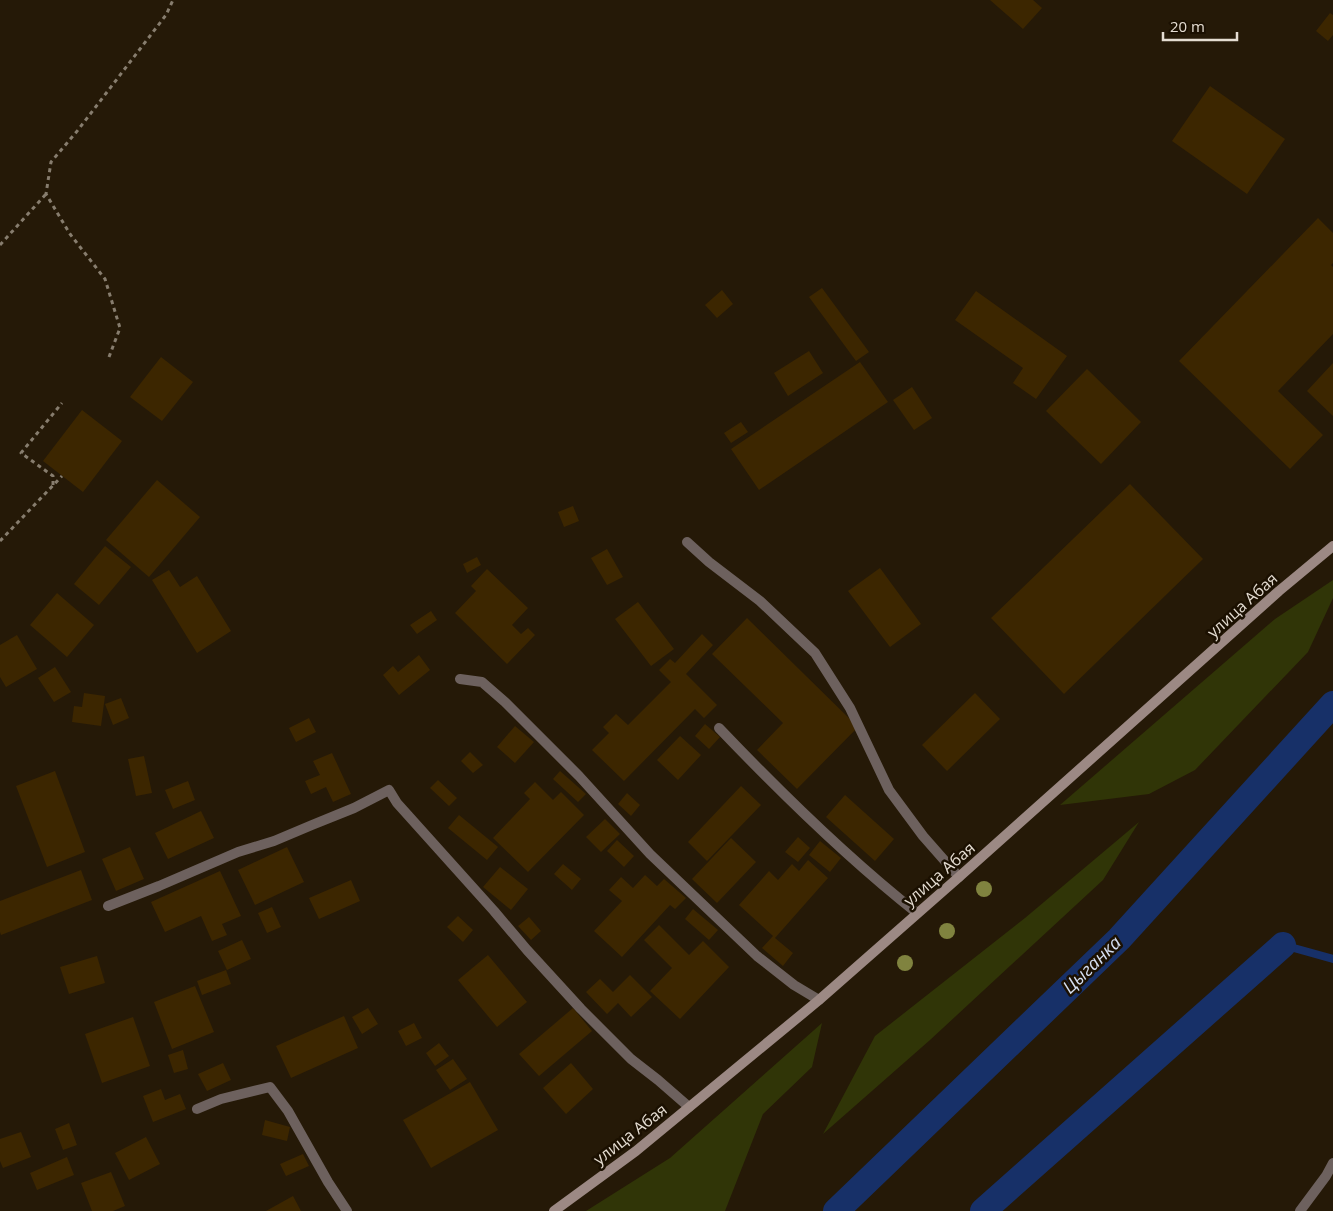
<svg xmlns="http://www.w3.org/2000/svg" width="1333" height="1211" font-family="'Open Sans',sans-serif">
<rect width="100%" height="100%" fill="#251907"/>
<!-- green -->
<g fill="#303507">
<polygon points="1333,580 1333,598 1308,652 1195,770 1149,794 1060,805 1275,619"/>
<polygon points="1139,822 1103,880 930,1040 823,1134 875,1036 1025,918"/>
<polygon points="822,1023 812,1067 763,1114 725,1211 586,1211 670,1158"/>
</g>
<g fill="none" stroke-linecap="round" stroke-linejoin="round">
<!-- stream -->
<polyline stroke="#173068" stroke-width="8" points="1283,945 1333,959"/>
<!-- canal -->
<g stroke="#173068" stroke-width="26">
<polyline points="836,1211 1119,939 1333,704"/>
<polyline points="983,1211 1283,945"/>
</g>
</g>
<!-- building -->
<g fill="#3c2600">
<polygon points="990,0 1033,0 1042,8 1023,29"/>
<polygon points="1330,13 1333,15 1333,35 1328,41 1316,31"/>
<polygon points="1210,86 1285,139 1247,194 1172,141"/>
<polygon points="1318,218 1333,233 1333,263 1331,265 1333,267 1333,334 1278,391 1323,435 1290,469 1179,361"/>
<polygon points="822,288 869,352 856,361 809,297"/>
<polygon points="722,290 733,304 717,318 705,305"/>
<polygon points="976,291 1067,356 1036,399 1013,383 1023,368 955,320"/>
<polygon points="809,351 823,373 788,396 774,373"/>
<polygon points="161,357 193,382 162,421 130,397"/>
<polygon points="860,362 888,402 759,490 731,449"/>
<polygon points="1333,363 1333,416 1307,391"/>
<polygon points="1087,369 1141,422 1101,464 1046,411"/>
<polygon points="912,387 932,418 914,430 893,400"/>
<polygon points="82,410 122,441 83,492 43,461"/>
<polygon points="741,422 748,432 731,443 724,433"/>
<polygon points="157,480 200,517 149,577 106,540"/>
<polygon points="1130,484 1203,559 1064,694 991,618"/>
<polygon points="573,506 579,521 564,527 558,512"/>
<polygon points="105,546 131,567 99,605 74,584"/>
<polygon points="607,549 623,577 607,585 591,558"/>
<polygon points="477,557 481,565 467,573 463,564"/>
<polygon points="880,568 921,624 890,647 848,591"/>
<polygon points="487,569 528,608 512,625 521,634 528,628 535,635 507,664 455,613 476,591 471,586"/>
<polygon points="169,570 180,587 197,576 231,631 197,653 152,580"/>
<polygon points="57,593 94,625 67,657 30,625"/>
<polygon points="638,602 674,649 651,666 615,619"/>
<polygon points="431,611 437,620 417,634 410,625"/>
<polygon points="747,618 858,727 797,789 757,750 783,723 712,654"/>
<polygon points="702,634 713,645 686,674 717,705 704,718 695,709 624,781 592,750 609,733 603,727 616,714 628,725 671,682 659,670 670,659 675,663"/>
<polygon points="17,635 37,669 6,687 0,677 0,645"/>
<polygon points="419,655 430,670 399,695 383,675 393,666 398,672"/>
<polygon points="55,667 71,692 54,702 38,678"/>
<polygon points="84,693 105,696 101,726 72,722 74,706 82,707"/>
<polygon points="975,693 1000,719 947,771 922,745"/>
<polygon points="121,698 129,718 113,725 105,704"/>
<polygon points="309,718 316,732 296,742 289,728"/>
<polygon points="705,724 720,737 709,749 695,736"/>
<polygon points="515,726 534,742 515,763 497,747"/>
<polygon points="680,736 701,755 678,780 657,760"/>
<polygon points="470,752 483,765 473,773 461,761"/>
<polygon points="332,753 351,794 333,802 326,787 311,794 305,781 320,775 313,761"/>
<polygon points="144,756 152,793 136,796 128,759"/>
<polygon points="55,771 85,852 47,867 16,786"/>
<polygon points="560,771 586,794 578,802 553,779"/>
<polygon points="438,780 457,798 449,806 430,788"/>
<polygon points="188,781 195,800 173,809 165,790"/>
<polygon points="535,782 553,800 561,792 584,815 528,872 493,838 530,799 524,793"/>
<polygon points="741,786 761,805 707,861 688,842"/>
<polygon points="627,793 640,805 631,816 618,804"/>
<polygon points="845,795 894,839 875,861 826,817"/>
<polygon points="201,811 214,838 168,859 155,833"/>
<polygon points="459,815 498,847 487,860 448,828"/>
<polygon points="605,819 620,834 601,852 586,837"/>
<polygon points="798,837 810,848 798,862 785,852"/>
<polygon points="731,838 756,862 717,903 692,879"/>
<polygon points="617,840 634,856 624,867 607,851"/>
<polygon points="820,841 841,858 830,872 809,855"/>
<polygon points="130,847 144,879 116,891 102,859"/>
<polygon points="287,847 304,882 255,905 238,870"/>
<polygon points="808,860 828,878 775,938 793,953 783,966 762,948 773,936 739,905 769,871 778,880 792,864 799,871"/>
<polygon points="563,864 581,879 572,890 554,874"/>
<polygon points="500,867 528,889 511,910 483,887"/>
<polygon points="81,870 92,900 1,935 0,932 0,901"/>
<polygon points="220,871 241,916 222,924 227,935 212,941 201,916 165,932 151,902"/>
<polygon points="645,875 657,886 664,879 686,898 675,909 670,905 622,957 594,931 622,901 609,890 621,877 633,888"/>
<polygon points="351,880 360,901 319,919 309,898"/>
<polygon points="272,907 281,927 267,933 258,913"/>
<polygon points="693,909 718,930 709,940 685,919"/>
<polygon points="458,916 473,930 463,942 447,927"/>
<polygon points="529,917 541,931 531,940 518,926"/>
<polygon points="659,925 689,955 703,941 729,967 680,1019 650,991 672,968 644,940"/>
<polygon points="242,940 251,959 227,970 218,951"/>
<polygon points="488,955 527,1002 497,1027 458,980"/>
<polygon points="97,956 105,983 69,994 60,967"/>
<polygon points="226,970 231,984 202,995 197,981"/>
<polygon points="630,975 652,997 631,1017 618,1003 607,1014 586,992 600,979 613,992"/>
<polygon points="195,986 214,1032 172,1049 154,1002"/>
<polygon points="368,1008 378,1024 362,1034 352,1017"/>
<polygon points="573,1008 592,1031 539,1076 519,1054"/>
<polygon points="344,1016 358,1048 291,1078 276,1046"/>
<polygon points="133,1017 150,1066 102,1083 85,1034"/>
<polygon points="414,1023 422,1038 406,1046 398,1031"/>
<polygon points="439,1043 449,1056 435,1066 426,1053"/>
<polygon points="183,1050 188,1069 174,1073 168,1055"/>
<polygon points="453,1059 467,1079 450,1090 436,1070"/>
<polygon points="223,1063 231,1080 207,1091 198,1074"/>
<polygon points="571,1063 593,1089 566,1114 543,1088"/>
<polygon points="470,1082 498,1130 431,1168 403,1120"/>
<polygon points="161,1089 165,1100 180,1094 186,1109 153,1122 143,1096"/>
<polygon points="265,1120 290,1127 287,1141 262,1135"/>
<polygon points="69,1123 77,1145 63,1150 55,1129"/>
<polygon points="21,1132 31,1157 3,1168 0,1161 0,1139"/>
<polygon points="146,1137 160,1164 129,1180 115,1153"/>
<polygon points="303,1154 309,1166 286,1176 280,1164"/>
<polygon points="67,1157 74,1175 37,1190 30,1173"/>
<polygon points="111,1172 125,1206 113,1211 92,1211 81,1183"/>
<polygon points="293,1196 301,1211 266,1211"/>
</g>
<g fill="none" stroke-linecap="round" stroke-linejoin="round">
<!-- path -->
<g stroke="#877d6e" stroke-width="3" stroke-dasharray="4 4" stroke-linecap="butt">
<polyline points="0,245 46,194"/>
<polyline points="109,357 120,328 105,279 70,234 46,194 51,162 78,130 166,15 173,0"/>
<polyline points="53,485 53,476 21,453 62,403"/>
<polyline points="0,541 62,476"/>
</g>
<!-- street -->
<g stroke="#6d615e" stroke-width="10">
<polyline points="687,542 709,562 760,601 815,653 850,708 889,790 923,836 959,877"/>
<polyline points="460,679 482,682 505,702 579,776 650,854 757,956 794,985 819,1000"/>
<path d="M719 728C782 794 846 857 917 913"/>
<polyline points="108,906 159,886 238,852 274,841 312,825 354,808 389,790 397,803 494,911 527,950 581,1009 631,1059 658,1080 689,1107"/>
<polyline points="197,1109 221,1099 270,1087 288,1111 328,1182 347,1211"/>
<polyline points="1300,1211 1326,1176 1333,1163"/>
</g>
<!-- secondary -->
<polyline stroke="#9c8984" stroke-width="10" points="554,1211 636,1151 819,1000 959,877 1279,591 1333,546"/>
</g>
<!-- trees -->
<g fill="#80833f">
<circle cx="984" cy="889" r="8"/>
<circle cx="947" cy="931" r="8"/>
<circle cx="905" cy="963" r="8"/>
</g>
<g text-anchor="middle" stroke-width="5" stroke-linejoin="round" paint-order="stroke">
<!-- street labels -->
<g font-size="16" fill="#e5ddd2" stroke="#1b1001">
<text transform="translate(1242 605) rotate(-42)" y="6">улица Абая</text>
<text transform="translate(939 874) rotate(-41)" y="6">улица Абая</text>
<text transform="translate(630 1134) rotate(-38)" y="6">улица Абая</text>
</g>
<!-- water labels -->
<g font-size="18" font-style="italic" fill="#d4def0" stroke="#1b1001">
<text transform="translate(1092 965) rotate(-44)" y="6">Цыганка</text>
</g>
</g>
<!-- scale -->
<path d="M1163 32v8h74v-8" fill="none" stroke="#e5ddd2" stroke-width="2.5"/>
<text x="1170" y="32" font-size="15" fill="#e5ddd2" stroke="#1b1001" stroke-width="4" paint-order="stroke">20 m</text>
</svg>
